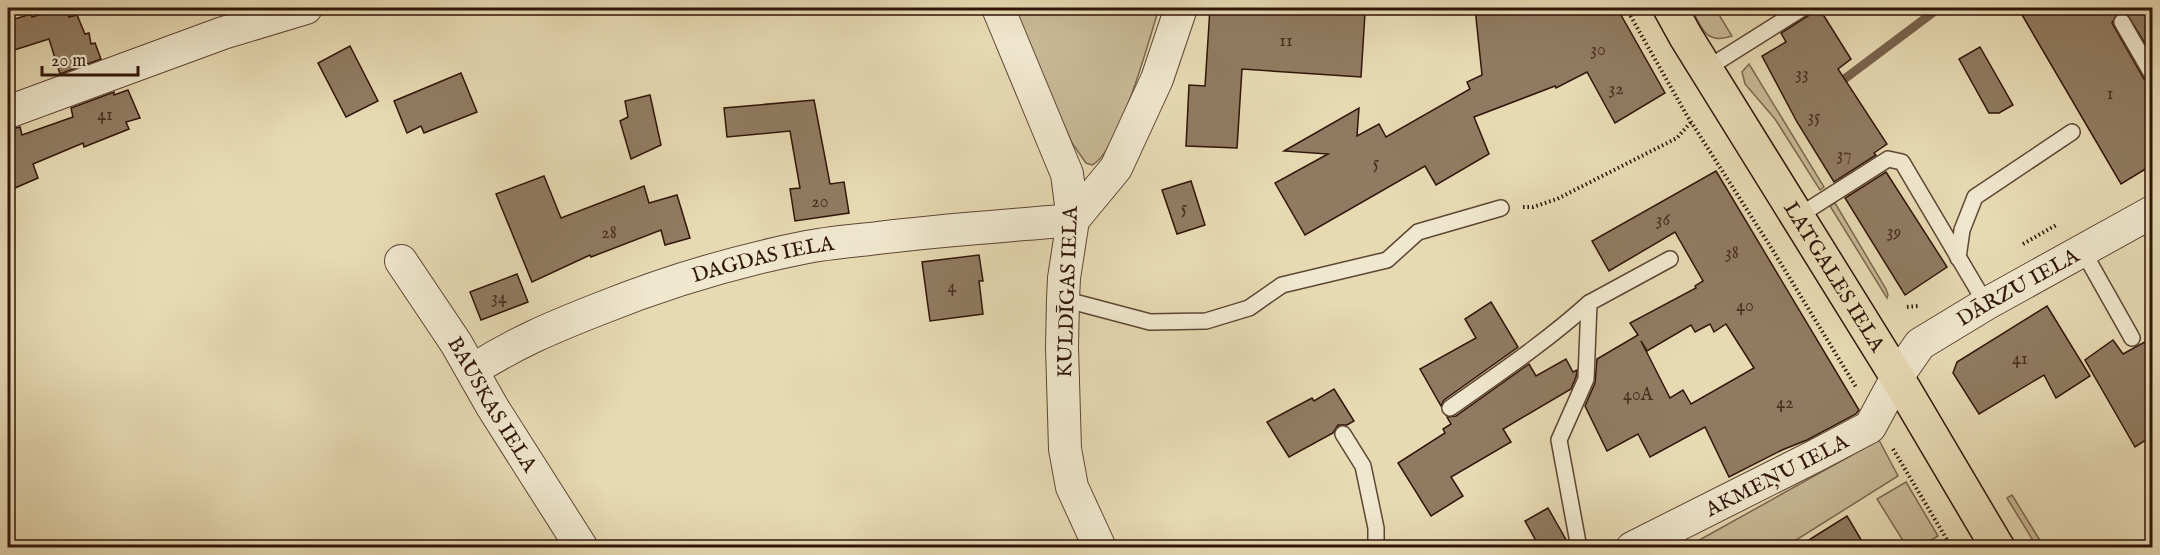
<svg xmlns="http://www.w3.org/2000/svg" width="2160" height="555" font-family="'IM FELL English',serif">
<rect width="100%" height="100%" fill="#e7dab3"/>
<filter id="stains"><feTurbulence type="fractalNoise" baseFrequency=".00333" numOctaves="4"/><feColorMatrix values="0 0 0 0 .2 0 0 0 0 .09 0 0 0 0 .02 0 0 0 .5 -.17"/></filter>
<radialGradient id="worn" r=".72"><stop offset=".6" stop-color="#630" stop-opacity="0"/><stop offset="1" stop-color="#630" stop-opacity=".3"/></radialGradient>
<!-- green -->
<g fill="#c8b996" stroke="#7c6750" stroke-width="1.5">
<path d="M1012 8H1159C1149 40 1119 152 1092 165L1086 163 1072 143Z"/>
<path d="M1691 8H1715L1732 36C1705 45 1702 28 1691 8Z"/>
<polygon points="1749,64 1824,187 1820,190 1775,119 1745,84 1742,72"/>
<polygon points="1835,203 1886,289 1888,295 1887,298 1830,206"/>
<polygon points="1879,440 1898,476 1785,547 1685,548"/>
<polygon points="1906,482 1938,536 1920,547 1907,547 1877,499"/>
<polygon points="2012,495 2044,547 2037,547 2007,498"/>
</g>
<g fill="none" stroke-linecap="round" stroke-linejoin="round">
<!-- stream -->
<polyline stroke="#79634d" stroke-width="9" points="1835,86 1939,8"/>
</g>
<!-- building -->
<g fill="#907b62" stroke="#31150a" stroke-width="1.5" fill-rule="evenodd">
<polygon points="61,8 66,8 69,17 77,15 85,34 89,33 91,44 95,43 101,59 60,74 49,39 8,52 8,21 31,14 32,17"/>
<polygon points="1210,8 1273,8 1365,13 1361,77 1242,69 1237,148 1186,146 1189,85 1205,86"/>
<polygon points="1475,8 1617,8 1665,93 1615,123 1587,72 1556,88 1555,86 1474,117 1489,154 1436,185 1425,166 1305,235 1275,183 1328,154 1284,151 1359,108 1357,136 1379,124 1386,137 1470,89 1467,82 1482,75"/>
<polygon points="1813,8 1819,8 1851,59 1838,69 1887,144 1874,153 1876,155 1834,182 1797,122 1762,56 1786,42 1781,33 1808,16"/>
<polygon points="2018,8 2145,8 2152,20 2152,55 2127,14 2123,12 2117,14 2112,23 2144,79 2152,84 2152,165 2121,184"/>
<polygon points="350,46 378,101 346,117 318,63"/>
<polygon points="1980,47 2013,105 1999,113 1989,113 1959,59"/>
<polygon points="461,73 477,112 424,133 421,126 407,133 394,101"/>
<polygon points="128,90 140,118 126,122 129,129 84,147 83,143 33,164 38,178 8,191 8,130 20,127 22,135 73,117 71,108 114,92 114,95"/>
<polygon points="650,95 661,145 631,159 620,121 628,117 625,101"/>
<polygon points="814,100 830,184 844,182 849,213 795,221 790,189 800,188 790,131 727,137 724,108"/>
<path d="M1716 171 1859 410 1856 414 1807 440 1782 450 1729 477 1705 427 1650 457 1638 434 1607 451 1585 406 1595 383 1597 359 1638 335 1630 323 1696 288 1695 286 1703 281 1675 232 1609 271 1592 241ZM1710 324 1714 332 1726 324 1754 368 1691 404 1683 390 1670 398 1641 341 1647 351 1691 325 1695 332Z"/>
<polygon points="1886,172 1947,267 1905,295 1845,198"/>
<polygon points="544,176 561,218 644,186 649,203 677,195 690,238 665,245 661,230 591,257 590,255 532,282 496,194"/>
<polygon points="1191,181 1205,225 1177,234 1162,190"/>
<polygon points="979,255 983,281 979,281 983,314 930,321 922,262"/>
<polygon points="517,274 528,302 481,320 470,292"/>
<polygon points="1491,302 1518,347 1444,400 1441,406 1420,369 1476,338 1465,319"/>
<polygon points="2047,306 2090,376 2056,398 2044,375 1979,414 1953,373 1957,362"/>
<polygon points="2152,338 2152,436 2135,447 2085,360 2113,340 2123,354"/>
<polygon points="1566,359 1573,372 1577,370 1576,377 1571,389 1503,429 1511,442 1451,477 1463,496 1431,516 1398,463 1445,433 1443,429 1451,424 1447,417 1456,416 1529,364 1536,376"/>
<polygon points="1334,389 1354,421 1347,425 1338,425 1333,433 1289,457 1267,422 1312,398 1314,401"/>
<polygon points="1548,508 1569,545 1569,548 1540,548 1525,521"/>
<polygon points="1847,516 1866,548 1796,548"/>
</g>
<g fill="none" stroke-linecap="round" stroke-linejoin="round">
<!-- lane casing -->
<g stroke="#5e4634" stroke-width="18">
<g id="lane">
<polyline points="2122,22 2152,74"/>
<polyline points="1706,69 1803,8"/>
<polyline points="1797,217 1888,159 1902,162 1986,304"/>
<polyline points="2083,251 2132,338"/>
<polyline points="1958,258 1962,230 1975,197 2072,132"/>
<polyline points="1063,299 1150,322 1206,321 1249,308 1282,285 1387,260 1418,232 1501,208"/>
<path d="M1450 408C1498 374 1546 342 1589 303"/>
<polyline points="1343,434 1363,466 1376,528 1376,548"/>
<polyline points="1579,548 1559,440 1586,379 1589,303 1670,259"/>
</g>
</g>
<!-- street casing -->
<g stroke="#5e4634" stroke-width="34">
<g id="street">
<polyline points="998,8 1067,174 1073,220 1064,278 1063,299 1062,347 1065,449 1072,487 1100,548"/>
<polyline points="8,112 223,33 306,8"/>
<polyline points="1073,220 1116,168 1157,79 1181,8"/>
<path id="s1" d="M401 261 456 343 493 408 582 548"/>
<path id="s2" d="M473 370C515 343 553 327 599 309 666 282 736 261 807 247 828 243 849 241 870 239 938 230 1006 226 1073 220"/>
<path id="s3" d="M1632 548 1815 456 1870 427 1897 377 1920 344 1986 304 2152 212"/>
</g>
</g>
<!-- primary casing -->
<g stroke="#31150a" stroke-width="36">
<g id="primary">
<path id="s4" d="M1670 8 1686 37 1897 377 1998 548"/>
</g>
</g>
<!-- path -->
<g stroke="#31150a" stroke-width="4" stroke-dasharray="1.5 3" stroke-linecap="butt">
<polyline points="1626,8 1686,114 1772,249 1856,387"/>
<polyline points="1523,207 1533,207 1557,199 1677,138 1691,122"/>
<polyline points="2023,244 2058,224"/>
<polyline points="1907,307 1918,306"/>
<polyline points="1893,449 1952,548"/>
</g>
<!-- lane -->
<use href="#lane" stroke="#efe7ce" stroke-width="15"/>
<!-- street -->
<use href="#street" stroke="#efe7ce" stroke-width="32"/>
<!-- primary -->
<use href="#primary" stroke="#e7dab3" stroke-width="33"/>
</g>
<g text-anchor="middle" stroke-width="4.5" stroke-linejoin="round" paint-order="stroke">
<!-- number labels -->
<g font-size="18" fill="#492e20">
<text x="1286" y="46">11</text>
<text x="1598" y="55">30</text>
<text x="1802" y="79">33</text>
<text x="1616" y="94">32</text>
<text x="2110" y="99">1</text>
<text x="105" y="120">41</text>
<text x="1814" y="122">35</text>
<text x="1844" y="160">37</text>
<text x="1376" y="168">5</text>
<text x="820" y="207">20</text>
<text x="1184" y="213">5</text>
<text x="1663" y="225">36</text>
<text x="1894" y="237">39</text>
<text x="609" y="238">28</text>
<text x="1732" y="258">38</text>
<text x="952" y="292">4</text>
<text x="499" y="303">34</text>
<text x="1745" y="311">40</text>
<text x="2020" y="364">41</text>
<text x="1638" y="400">40A</text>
<text x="1785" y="408">42</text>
</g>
<!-- street labels -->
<g font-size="21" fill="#31150a" stroke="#efe7ce">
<text dy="7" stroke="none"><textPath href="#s2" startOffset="312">DAGDAS IELA</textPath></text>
<text dy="7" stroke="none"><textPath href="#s4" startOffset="315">LATGALES IELA</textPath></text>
<text dy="7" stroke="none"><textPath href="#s3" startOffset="477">DĀRZU IELA</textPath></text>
<text transform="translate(1067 292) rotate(-88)" y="7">KULDĪGAS IELA</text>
<text dy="7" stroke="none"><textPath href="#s1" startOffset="170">BAUSKAS IELA</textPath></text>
<text dy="7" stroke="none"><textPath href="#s3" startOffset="162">AKMEŅU IELA</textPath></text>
</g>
</g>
<!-- margin -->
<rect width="2160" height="555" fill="none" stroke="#e7dab3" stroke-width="30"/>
<rect x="9" y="9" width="2142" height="537" fill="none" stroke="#31150a" stroke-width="3"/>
<rect x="15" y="15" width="2130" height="525" fill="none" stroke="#31150a" stroke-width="1.5"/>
<!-- scale -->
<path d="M42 66v9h96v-9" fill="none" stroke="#31150a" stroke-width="3"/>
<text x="51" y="66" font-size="18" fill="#31150a" stroke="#efe7ce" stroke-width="4.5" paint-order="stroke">20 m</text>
<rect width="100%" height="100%" filter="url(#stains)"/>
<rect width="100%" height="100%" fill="url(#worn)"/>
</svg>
